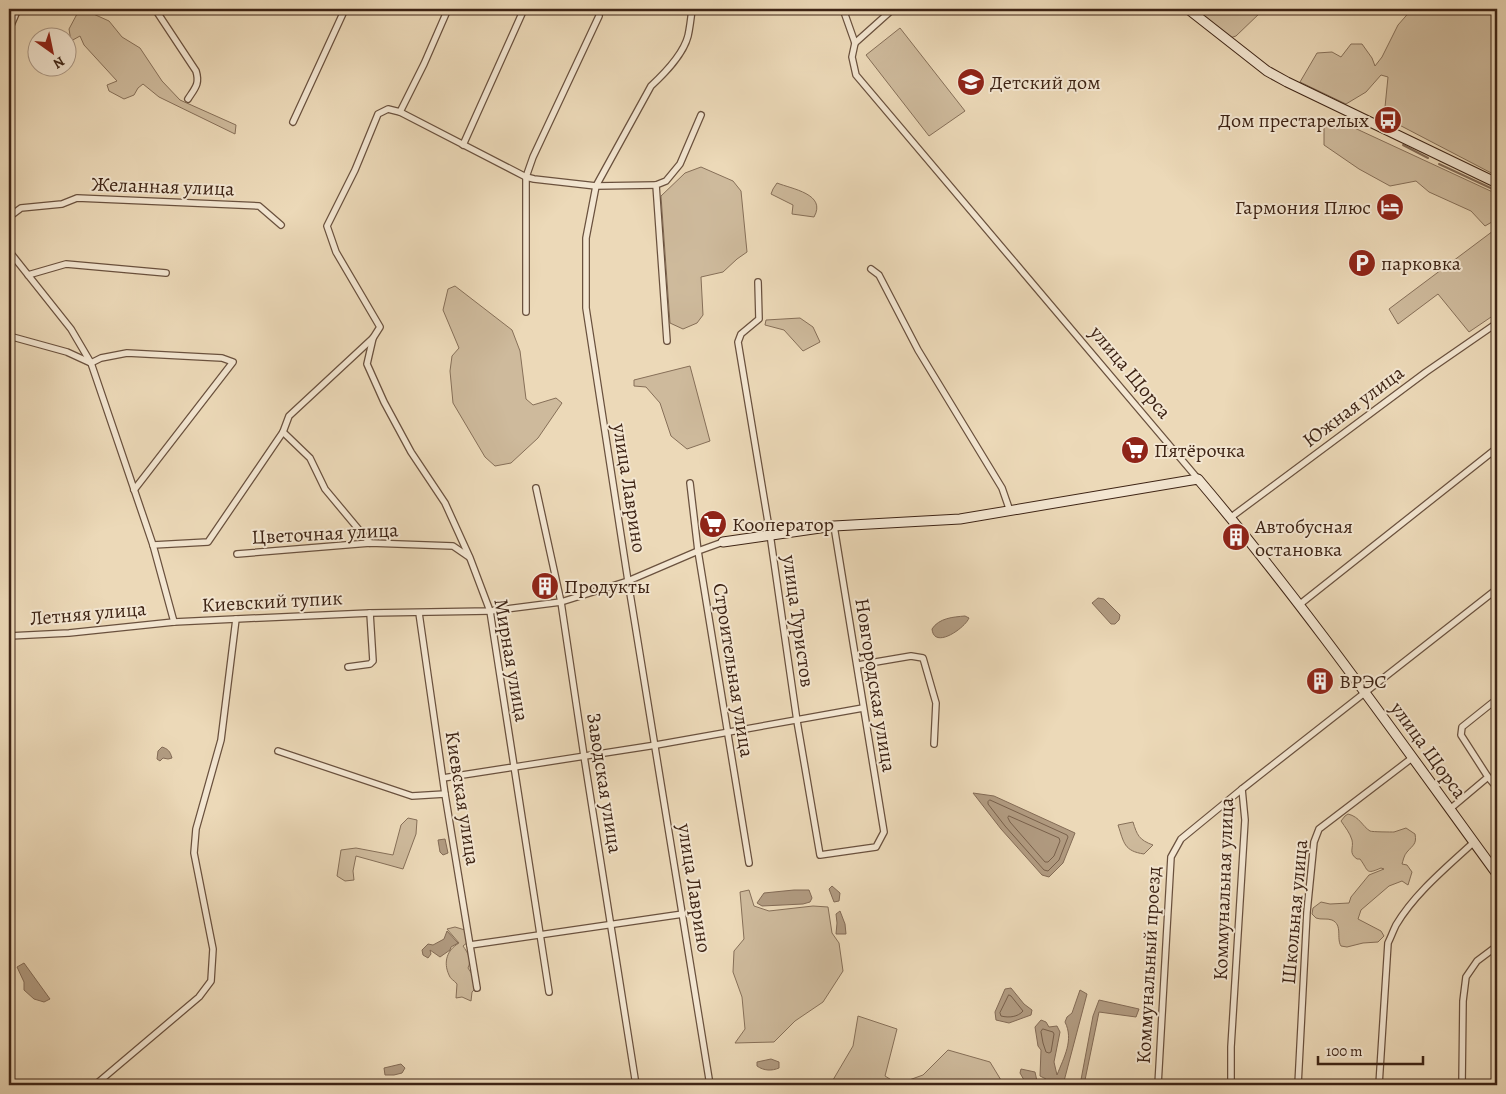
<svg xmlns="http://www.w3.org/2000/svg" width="1506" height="1094" font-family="Alegreya,serif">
<rect width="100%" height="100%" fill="#ecd9b8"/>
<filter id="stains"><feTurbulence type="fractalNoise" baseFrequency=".004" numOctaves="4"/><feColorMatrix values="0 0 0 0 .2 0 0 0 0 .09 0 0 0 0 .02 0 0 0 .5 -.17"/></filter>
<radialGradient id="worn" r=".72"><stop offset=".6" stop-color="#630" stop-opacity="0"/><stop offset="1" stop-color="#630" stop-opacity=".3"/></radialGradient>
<!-- green -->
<g fill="#ceba9c" stroke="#866f58">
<polygon points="1195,9 1219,9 1223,13 1234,13 1240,9 1261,9 1261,12 1236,36 1230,38"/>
<polygon points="1412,9 1497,9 1497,176 1384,117 1388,77 1381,75 1366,92 1346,104 1300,82 1317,53 1332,52 1341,57 1351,44 1362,44 1372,58 1375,66 1382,57 1398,25"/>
<polygon points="89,12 109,21 122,37 140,48 162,81 180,100 236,125 235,134 159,97 143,84 138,88 134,95 124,99 109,91 107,85 117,81 84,45 80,36 71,41 69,29 77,14"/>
<polygon points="900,28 965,111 929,136 866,55"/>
<polygon points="1333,118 1497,194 1497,219 1485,226 1471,211 1429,192 1416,181 1390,186 1359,169 1324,145 1324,125"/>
<polygon points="701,167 733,181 741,191 747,252 737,259 723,272 701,277 703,315 697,323 683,329 670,323 661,196 685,173"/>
<path d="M777 183C792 189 827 194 814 217L792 214 793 205 771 194 773 189Z"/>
<polygon points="1497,228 1497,313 1469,332 1438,294 1398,324 1389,309"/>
<polygon points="455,286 512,330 520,351 526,399 533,405 556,398 562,403 538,438 511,463 495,466 485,457 453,403 450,371 452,356 459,348 443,310 448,289"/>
<polygon points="800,318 813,327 820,342 803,351 784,330 765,325 766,320"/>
<polygon points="690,366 710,441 687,449 671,436 660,403 646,387 634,386 634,380"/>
<path d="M1348 814C1360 817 1362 826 1370 831 1372 832 1392 832 1394 832 1398 831 1402 829 1406 828L1415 834C1417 844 1413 845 1407 852 1404 855 1403 861 1402 864L1407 865 1412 872 1408 885 1402 881 1389 886 1361 910 1358 919 1381 931 1384 936 1378 942 1363 943 1347 947 1341 946C1336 938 1343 925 1332 920 1327 918 1321 920 1316 918L1312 914 1313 908 1321 902 1330 904 1349 903 1351 897 1369 875 1384 869 1381 868C1365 875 1369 871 1360 859H1357C1348 853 1354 848 1352 840 1350 833 1345 827 1341 821L1345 816Z"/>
<polygon points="408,818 417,820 416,834 403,869 356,856 353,871 354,880 345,881 337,876 341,850 356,848 393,855 401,825"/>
<path d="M1133 822C1137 835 1139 840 1153 845L1144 854C1124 851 1124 843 1118 825Z"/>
<polygon points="749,890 754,906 769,911 813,906 828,907 832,933 839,943 843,971 823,1002 795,1021 774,1042 735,1043 745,1029 742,997 733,972 734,951 744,939 740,892"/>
<path d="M455 927 465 930 468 942 463 946C468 953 472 960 468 968L479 985 472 992 471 1001 462 997 456 998 457 984C454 980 450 979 449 975 443 962 447 950 459 943L447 929Z"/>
<polygon points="858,1016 897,1029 885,1076 898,1084 923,1075 948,1050 990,1062 1004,1085 830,1085 853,1046"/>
</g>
<!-- water -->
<g fill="#b19b81" stroke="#836b56">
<polygon points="1098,598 1104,599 1120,615 1119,620 1115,624 1111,624 1092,603"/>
<path d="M965 616 969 618C965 628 934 650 932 629 939 618 953 617 965 616Z"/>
<path d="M162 747C168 749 170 751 172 758L168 759 163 758 160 761 157 759 158 751Z"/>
<polygon points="973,793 994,796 1075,833 1063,863 1049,877 1042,875 1001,829"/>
<polygon points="445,839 448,853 443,855 440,852 438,840"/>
<polygon points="832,886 840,893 839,901 834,902 829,889"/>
<polygon points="794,890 809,890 812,898 810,902 803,904 762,906 757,903 764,893"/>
<polygon points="840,911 845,924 846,934 836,934 837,923 836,914"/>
<polygon points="447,931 458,943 451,947 450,950 440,957 430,950 431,954 428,958 423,955 422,950 428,944 433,945 444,939"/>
<polygon points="24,963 50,999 44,1002 34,999 24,990 24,982 17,967"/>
<polygon points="1011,988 1024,1004 1032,1010 1031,1015 1009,1023 996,1020 995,1012 1005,989"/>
<path d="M1080 990 1087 994 1063 1085H1030L1031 1081 1024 1080 1020 1073 1021 1069 1035 1072 1037 1081 1044 1085 1046 1079 1040 1076 1041 1050 1038 1046 1035 1027 1041 1020 1046 1022 1049 1027 1057 1026 1060 1032 1054 1062 1057 1075C1064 1057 1074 1040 1065 1022L1067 1017 1072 1013Z"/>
<polygon points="1099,1000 1139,1009 1136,1017 1099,1012 1085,1080 1115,1085 1080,1085 1093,1016"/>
<path d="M771 1059 779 1062V1068C772 1071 764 1071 757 1066V1062Z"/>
<polygon points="401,1064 405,1068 402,1073 394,1075 385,1075 384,1068"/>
</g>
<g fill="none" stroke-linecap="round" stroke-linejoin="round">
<!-- shore -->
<g stroke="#78604b" stroke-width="1">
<polygon points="990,800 1067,835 1068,837 1059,860 1048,871 1044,870 1005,826 988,804 988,802"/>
<polygon points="1009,816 1059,838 1060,841 1054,856 1048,862 1045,862 1010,822 1008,818"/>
<path d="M1009 995 1011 996 1023 1011C1018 1017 1009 1018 1001 1016L1000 1013Z"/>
<polygon points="1043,1029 1053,1032 1054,1034 1051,1052 1049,1053 1046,1052 1043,1043 1041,1032"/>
</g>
<!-- stream -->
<g stroke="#836b56" stroke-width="2">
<polyline points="1403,145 1428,158"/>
<polyline points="1439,164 1497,191"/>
</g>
<!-- street casing -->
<g stroke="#6a513e" stroke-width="8">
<g id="street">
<path d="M155 9 196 71C200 84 195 88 188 99"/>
<path d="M692 9C691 18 690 27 688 36 683 55 665 73 651 86L596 186 586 238V308L628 581 710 1085"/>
<polyline points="843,9 855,43 852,57 856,75 1198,479"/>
<polyline points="9,30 18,9"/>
<polyline points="855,43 893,9"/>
<polyline points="400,112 424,64 448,9"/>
<polyline points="293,122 345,9"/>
<polyline points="463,145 524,9"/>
<polyline points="9,217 21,208 62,204 77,198 259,206 281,225"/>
<polyline points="9,251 71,329 91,363 153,545 174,622"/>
<polyline points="871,269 879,275 918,350 1002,488 1010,511"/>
<polyline points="28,275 66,264 166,273"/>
<path d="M758 282 759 319 741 334 738 342 770 534 797 721 820 855 876 847 884 832C867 730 851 628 834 526"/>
<polyline points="526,312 526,177 533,157 599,16"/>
<polyline points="9,336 67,352 91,363"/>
<polyline points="667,341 656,185 666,181 680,164 701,115"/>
<polyline points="91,363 101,358 127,353 222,358 233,362 134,490"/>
<polyline points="283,432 310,458 325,489 370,543"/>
<polyline points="690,483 698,551 749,863"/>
<polyline points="536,488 561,602 584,756 636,1085"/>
<polyline points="1230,518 1426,372 1497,323"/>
<polyline points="153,545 208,542 283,432 289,416 373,338"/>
<polyline points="237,554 370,543 453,546 469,557"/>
<polyline points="1299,605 1497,448"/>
<polyline points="419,613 445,794 477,988"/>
<polyline points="9,636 69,633 174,622 236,619 370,613 490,611 561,602 628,581 698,551 723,542"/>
<polyline points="858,665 911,656 923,658 936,703 934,744"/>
<polyline points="348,667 370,664 373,661 370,613"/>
<polyline points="278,751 412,796 445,794"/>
<polyline points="1488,777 1497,788"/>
<polyline points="443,778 656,745 863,708"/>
<polyline points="1450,809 1488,777 1461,735 1462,727 1497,699"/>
<polyline points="470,945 683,914"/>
<polyline points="549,992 490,611 470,558 445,503 411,452 384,402 367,364 373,338 380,327 336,252 327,226 355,170 378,114 388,109 400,112 526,177 534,179 596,186 656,185"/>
<polyline points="95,1085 199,997 211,981 213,949 194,853 196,829 221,740 236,619"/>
<polyline points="1158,1085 1171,857 1181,839 1242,789"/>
<polyline points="1231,1085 1231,1047 1245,820 1242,789 1497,589"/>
<polyline points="1298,1085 1307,912 1314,842 1319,829 1412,758"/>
<path d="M1379 1085 1388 943C1391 937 1393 931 1396 925 1415 893 1447 867 1474 842"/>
<polyline points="1462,1085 1463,1001 1466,977 1477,961 1497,946"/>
<polyline points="1485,1085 1497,1085"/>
</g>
</g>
<!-- secondary casing -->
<g stroke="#3e2415" stroke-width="11">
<g id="secondary">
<polyline points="1188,9 1267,71 1287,82 1497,183"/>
<path d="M723 542 834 526 960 519 1198 479C1305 605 1400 741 1497 874"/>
</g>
</g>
<!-- street -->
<use href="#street" stroke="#f3e6d1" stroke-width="5.5"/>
<!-- secondary -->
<use href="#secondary" stroke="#f3e6d1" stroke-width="9"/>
</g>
<!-- icons -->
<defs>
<g id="school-disc" transform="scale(1.4375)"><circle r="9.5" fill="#8f2418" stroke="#f3e6d1"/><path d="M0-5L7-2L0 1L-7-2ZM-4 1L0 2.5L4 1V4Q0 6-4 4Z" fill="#fff"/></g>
<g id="bus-disc" transform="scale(1.4375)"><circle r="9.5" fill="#8f2418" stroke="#f3e6d1"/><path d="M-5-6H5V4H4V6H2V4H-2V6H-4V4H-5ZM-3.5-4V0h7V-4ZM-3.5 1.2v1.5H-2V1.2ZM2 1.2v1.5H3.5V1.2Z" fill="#fff"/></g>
<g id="hotel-disc" transform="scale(1.4375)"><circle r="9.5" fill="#8f2418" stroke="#f3e6d1"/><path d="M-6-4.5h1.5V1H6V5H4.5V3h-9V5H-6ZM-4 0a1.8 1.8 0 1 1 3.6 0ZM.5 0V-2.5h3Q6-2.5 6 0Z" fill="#fff"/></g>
<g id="parking-disc" transform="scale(1.4375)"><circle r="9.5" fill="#8f2418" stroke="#f3e6d1"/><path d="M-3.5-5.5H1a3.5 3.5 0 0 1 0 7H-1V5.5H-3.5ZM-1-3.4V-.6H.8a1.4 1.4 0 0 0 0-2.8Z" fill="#fff"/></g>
<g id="supermarket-disc" transform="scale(1.4375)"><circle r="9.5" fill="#8f2418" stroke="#f3e6d1"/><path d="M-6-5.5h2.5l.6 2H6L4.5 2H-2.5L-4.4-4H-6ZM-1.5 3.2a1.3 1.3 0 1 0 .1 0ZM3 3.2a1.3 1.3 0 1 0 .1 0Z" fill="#fff"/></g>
<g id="building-disc" transform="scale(1.4375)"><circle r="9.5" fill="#8f2418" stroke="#f3e6d1"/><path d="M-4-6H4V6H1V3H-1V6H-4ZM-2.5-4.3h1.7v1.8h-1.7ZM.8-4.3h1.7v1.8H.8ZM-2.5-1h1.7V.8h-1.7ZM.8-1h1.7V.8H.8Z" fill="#fff"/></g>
</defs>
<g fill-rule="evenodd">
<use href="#school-disc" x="971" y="82"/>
<use href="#bus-disc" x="1388" y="120"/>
<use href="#hotel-disc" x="1390" y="207"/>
<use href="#parking-disc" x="1362" y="263"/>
<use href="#supermarket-disc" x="1135" y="450"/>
<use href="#supermarket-disc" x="713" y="524"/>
<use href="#building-disc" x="1236" y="537"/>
<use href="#building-disc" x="545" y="586"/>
<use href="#building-disc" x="1320" y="681"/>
</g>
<g text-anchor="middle" stroke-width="4" stroke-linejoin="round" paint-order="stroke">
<!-- poi labels -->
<g font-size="20" fill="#3e2415" stroke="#f3e6d1" text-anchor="start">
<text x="990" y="89">Детский дом</text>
<text x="1369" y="127" text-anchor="end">Дом престарелых</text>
<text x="1371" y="214" text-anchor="end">Гармония Плюс</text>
<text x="1381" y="270">парковка</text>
<text x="1154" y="457">Пятёрочка</text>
<text x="732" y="531">Кооператор</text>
<text x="1255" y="533">Автобусная<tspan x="1255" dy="23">остановка</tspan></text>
<text x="564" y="593">Продукты</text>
<text x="1339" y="688">ВРЭС</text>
</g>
<!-- street labels -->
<g font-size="20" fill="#3e2415" stroke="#f3e6d1">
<text transform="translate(163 186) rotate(2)" y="7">Желанная улица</text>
<text transform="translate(1131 372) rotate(50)" y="7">улица Щорса</text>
<text transform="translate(1353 406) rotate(-37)" y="7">Южная улица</text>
<text transform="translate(630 488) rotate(81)" y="7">улица Лаврино</text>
<text transform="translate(325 533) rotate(-3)" y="7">Цветочная улица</text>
<text transform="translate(272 601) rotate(-3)" y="7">Киевский тупик</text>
<text transform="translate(88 613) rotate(-5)" y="7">Летняя улица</text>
<text transform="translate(799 621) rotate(82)" y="7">улица Туристов</text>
<text transform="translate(512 660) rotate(80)" y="7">Мирная улица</text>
<text transform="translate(734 670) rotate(81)" y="7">Строительная улица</text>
<text transform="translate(876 685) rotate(81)" y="7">Новгородская улица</text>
<text transform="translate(1429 750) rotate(54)" y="7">улица Щорса</text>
<text transform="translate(605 783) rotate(81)" y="7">Заводская улица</text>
<text transform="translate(463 798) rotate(81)" y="7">Киевская улица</text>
<text transform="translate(695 888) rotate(81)" y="7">улица Лаврино</text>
<text transform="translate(1223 889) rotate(-88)" y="7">Коммунальная улица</text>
<text transform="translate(1294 912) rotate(-85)" y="7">Школьная улица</text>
<text transform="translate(1148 965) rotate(-87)" y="7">Коммунальный проезд</text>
</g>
</g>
<!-- margin -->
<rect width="1506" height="1094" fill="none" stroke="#ecd9b8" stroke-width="30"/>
<rect x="10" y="10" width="1486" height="1074" fill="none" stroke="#3e2415" stroke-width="2.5"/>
<rect x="15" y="15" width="1476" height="1064" fill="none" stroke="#3e2415"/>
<!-- north arrow -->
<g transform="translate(52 52) rotate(147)"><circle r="24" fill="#f3e6d1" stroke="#ab9886"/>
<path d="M0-4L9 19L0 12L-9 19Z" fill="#8f2418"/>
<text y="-8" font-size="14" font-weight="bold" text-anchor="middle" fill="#3e2415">N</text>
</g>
<!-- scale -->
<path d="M1318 1056v8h105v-8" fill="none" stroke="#3e2415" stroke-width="2.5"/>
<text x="1326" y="1056" font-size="15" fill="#3e2415" stroke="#f3e6d1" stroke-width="4" paint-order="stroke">100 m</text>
<rect width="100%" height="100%" filter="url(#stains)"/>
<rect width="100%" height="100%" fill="url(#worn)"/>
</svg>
